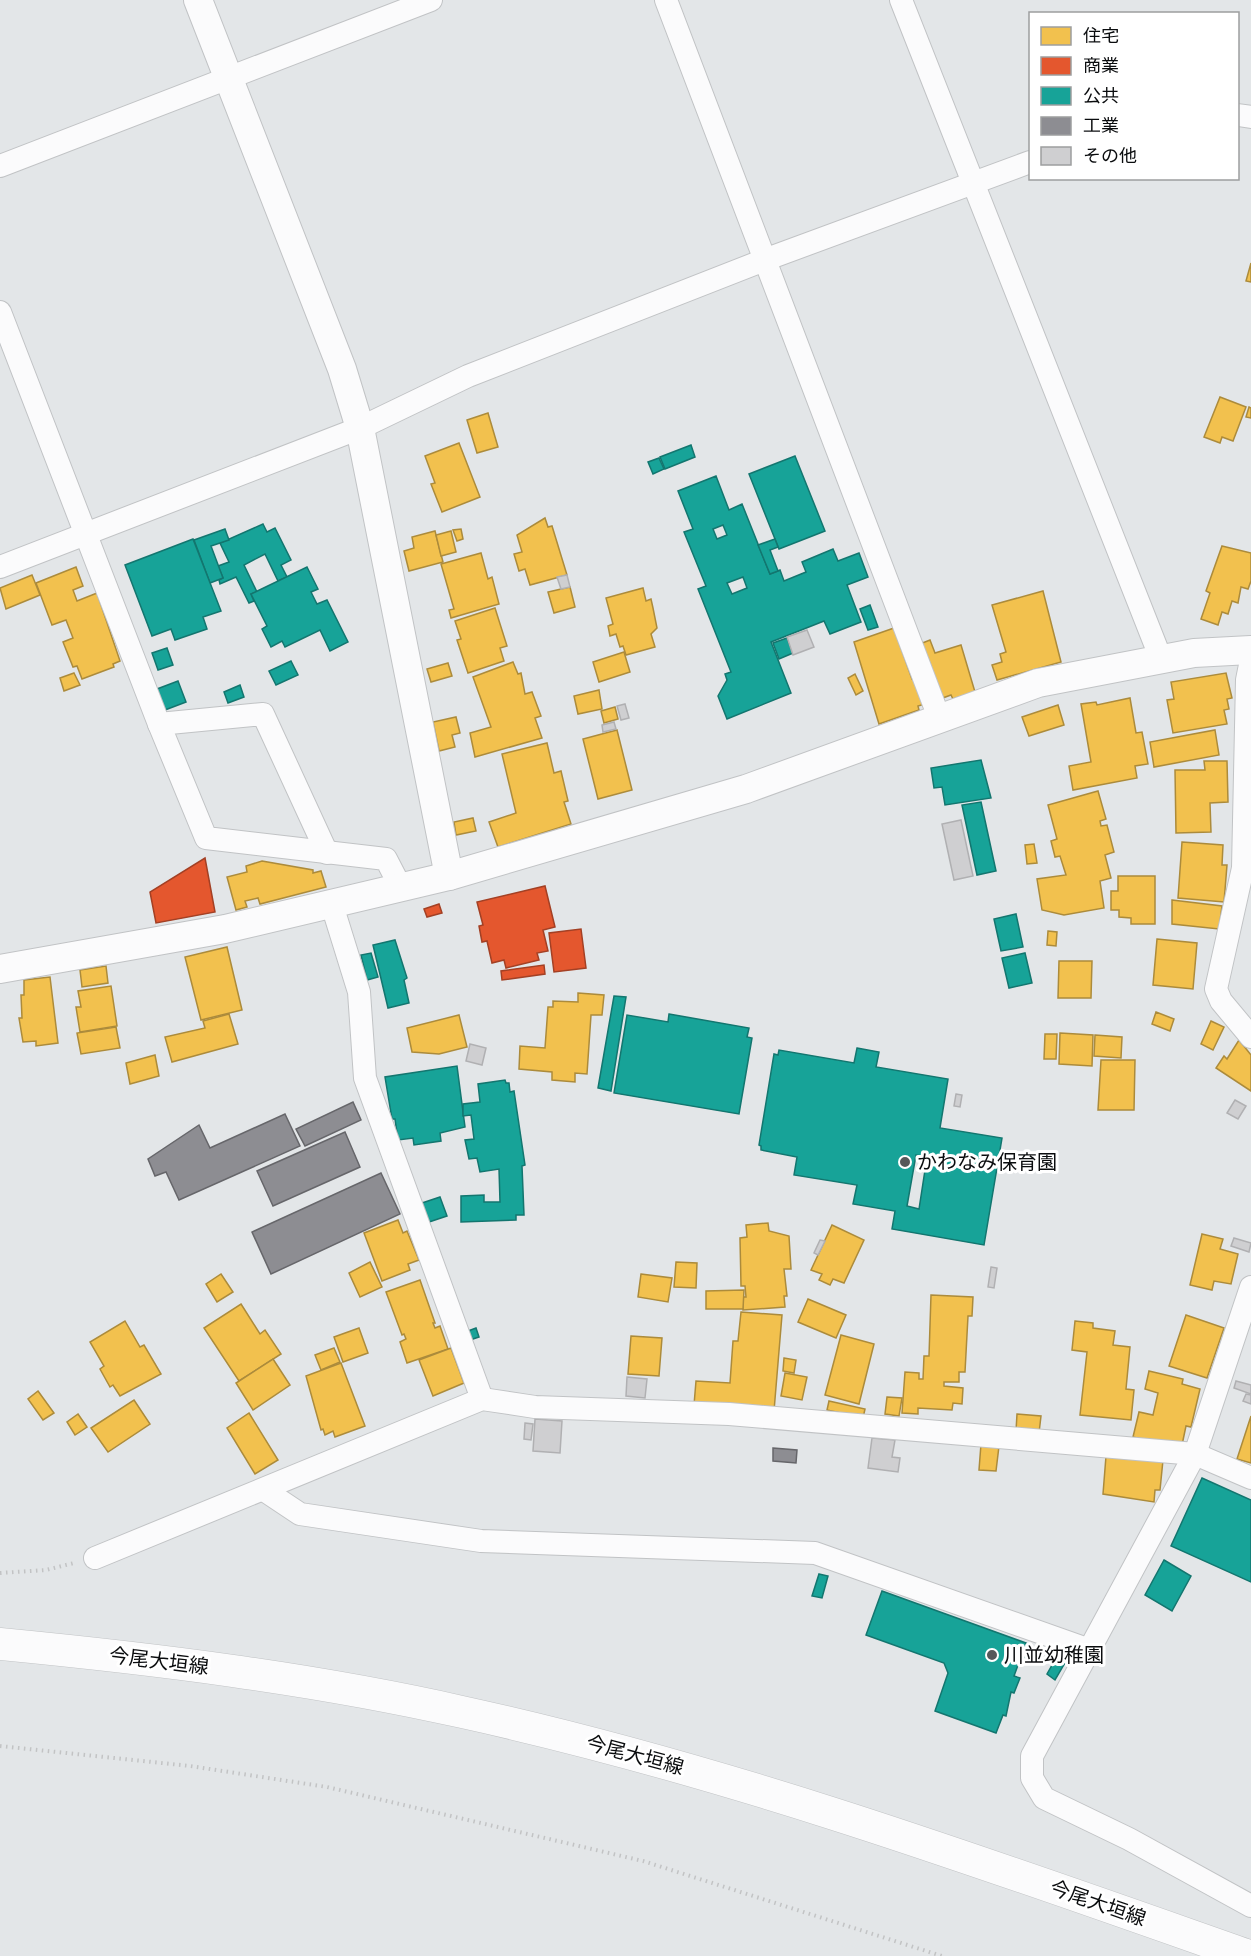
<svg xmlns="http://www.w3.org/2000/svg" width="1251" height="1956" font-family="'Open Sans','Noto Sans JP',sans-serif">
<rect width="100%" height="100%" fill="#e3e6e8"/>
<!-- homes -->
<g fill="#f2c14e" stroke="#ac8b3b" stroke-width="1.5">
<polygon points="1251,263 1251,282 1246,281"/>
<polygon points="1220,397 1246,407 1233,441 1222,437 1220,443 1204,437"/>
<polygon points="1249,407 1251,408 1251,418 1246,417"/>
<polygon points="488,413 498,447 477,453 467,420"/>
<polygon points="459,443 480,497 442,512 431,484 435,483 425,456"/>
<polygon points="545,518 548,527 552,526 567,575 530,585 525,569 519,571 514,554 522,552 517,535"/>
<polygon points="461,529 463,539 457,541 453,530"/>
<polygon points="435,531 443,562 409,571 404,551 414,548 412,537"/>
<polygon points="451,531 456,552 441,556 436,535"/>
<polygon points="1222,546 1251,553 1251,581 1248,589 1241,587 1238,603 1232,601 1228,614 1222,612 1218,625 1201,619 1210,593 1206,591"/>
<polygon points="481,553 488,579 492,577 499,604 451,618 449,610 454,609 441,564"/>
<polygon points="76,567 83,586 73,590 77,601 97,593 120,661 113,664 114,667 82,679 77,666 73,667 63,642 73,638 66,620 52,625 36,583"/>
<polygon points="32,575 40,595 6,609 0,588"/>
<polygon points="570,587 575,607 554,613 548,592"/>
<polygon points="643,588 646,601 651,599 653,608 657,628 651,634 655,647 626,655 623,646 620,647 616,634 610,636 608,626 613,624 606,598"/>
<polygon points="1043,591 1061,662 997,680 992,665 1002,662 1000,654 1006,652 992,605"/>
<polygon points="495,608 507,646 500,648 504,661 468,673 457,640 461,639 455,621"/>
<polygon points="894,628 912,679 916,678 925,704 918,706 919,710 879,724 854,642"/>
<polygon points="930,640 935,653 961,645 975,692 953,699 951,695 940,699 920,644"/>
<polygon points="624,652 630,672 599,682 593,662"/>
<polygon points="513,662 518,674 521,673 525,694 532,692 541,716 535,718 542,738 475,757 470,733 491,727 473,677"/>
<polygon points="448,663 452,676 431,682 427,669"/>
<polygon points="74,673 80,685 64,691 60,678"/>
<polygon points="1226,673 1232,698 1227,699 1229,709 1224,710 1227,724 1173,733 1167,700 1174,699 1171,682"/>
<polygon points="855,674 863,691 856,695 848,678"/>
<polygon points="599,690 602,709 578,714 574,696"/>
<polygon points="1130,698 1136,733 1142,732 1148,764 1135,766 1137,778 1073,790 1069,766 1091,762 1081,704 1096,702 1097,705"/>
<polygon points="1058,705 1064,725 1029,736 1022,717"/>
<polygon points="615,707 618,719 604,723 601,711"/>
<polygon points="456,717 460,733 452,735 455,747 439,751 433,722"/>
<polygon points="617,730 632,790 598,799 583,739"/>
<polygon points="1215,730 1219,755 1154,767 1150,742"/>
<polygon points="547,743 554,773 561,771 568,801 564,802 571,824 498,847 489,822 516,813 502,754"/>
<polygon points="1204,761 1227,761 1228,802 1210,803 1211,832 1176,833 1175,770 1205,770"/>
<polygon points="1098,791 1106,819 1100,821 1101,826 1107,825 1114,852 1105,855 1111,878 1100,881 1104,908 1064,915 1042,910 1037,879 1066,875 1060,856 1055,857 1051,841 1057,839 1048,805"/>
<polygon points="473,818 476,831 456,835 454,822"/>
<polygon points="1182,842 1223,845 1222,865 1227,865 1224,902 1178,898"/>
<polygon points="1034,844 1037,863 1027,864 1025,845"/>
<polygon points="262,861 313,870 313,873 321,871 326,887 260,904 258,898 245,901 247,907 236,910 227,877 247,872 246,866"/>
<polygon points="1118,876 1155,876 1155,924 1131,924 1131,918 1119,917 1119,910 1111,910 1111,891 1118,891"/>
<polygon points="1172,900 1222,906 1219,929 1172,924"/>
<polygon points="1048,931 1057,932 1056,946 1047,945"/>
<polygon points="1157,939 1197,943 1193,989 1153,985"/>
<polygon points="227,947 242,1010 201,1020 185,957"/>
<polygon points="1059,961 1092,961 1091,998 1058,998"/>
<polygon points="106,966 108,983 82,987 80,970"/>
<polygon points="50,977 58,1043 36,1046 36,1041 23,1042 19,1018 22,1018 21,995 24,995 24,980"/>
<polygon points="111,986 117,1026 80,1032 76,1007 81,1007 78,991"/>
<polygon points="578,993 604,995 602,1015 591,1015 587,1074 575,1073 575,1082 552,1080 552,1072 519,1069 520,1046 545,1048 548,1007 553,1007 553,1001 578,1002"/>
<polygon points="1156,1012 1174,1019 1170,1031 1152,1024"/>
<polygon points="229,1014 238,1044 172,1062 165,1037 205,1028 203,1021"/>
<polygon points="459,1015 467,1047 439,1054 412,1052 407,1028"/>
<polygon points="1211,1021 1224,1027 1213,1050 1201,1044"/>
<polygon points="116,1027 120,1048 81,1054 77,1033"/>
<polygon points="1060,1033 1093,1035 1092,1066 1059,1064"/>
<polygon points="1045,1034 1057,1034 1056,1059 1044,1059"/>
<polygon points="1095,1035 1122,1037 1121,1058 1094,1056"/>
<polygon points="1239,1040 1251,1055 1251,1091 1216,1068 1224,1056 1227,1059"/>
<polygon points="155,1055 159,1076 130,1084 126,1063"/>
<polygon points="1101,1060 1135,1060 1134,1110 1098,1110"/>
<polygon points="398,1220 403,1233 407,1231 419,1260 408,1264 410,1270 382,1281 364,1233"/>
<polygon points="768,1223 769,1231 789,1236 791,1269 784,1269 787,1296 784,1296 785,1307 743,1310 742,1297 746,1297 745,1286 741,1286 740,1238 747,1237 746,1225"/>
<polygon points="832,1225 864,1240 844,1283 833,1279 830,1285 819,1280 822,1274 811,1270"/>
<polygon points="1202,1234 1223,1239 1220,1249 1238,1254 1231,1284 1214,1281 1212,1290 1190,1285"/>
<polygon points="370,1262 382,1287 360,1297 349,1273"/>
<polygon points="676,1262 697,1263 696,1288 674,1287"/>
<polygon points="221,1274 233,1292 217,1302 206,1284"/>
<polygon points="641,1274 672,1278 668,1302 638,1297"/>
<polygon points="420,1280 435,1323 433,1323 435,1328 440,1326 448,1349 407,1363 400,1342 406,1339 404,1334 402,1335 386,1292"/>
<polygon points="744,1290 743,1309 706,1309 706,1291"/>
<polygon points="931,1295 973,1297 972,1316 968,1316 965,1372 959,1372 959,1382 944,1382 944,1386 963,1388 962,1404 953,1403 952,1410 918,1408 918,1414 902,1413 905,1372 919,1373 919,1379 923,1379 924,1356 929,1356"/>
<polygon points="808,1299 846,1315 836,1338 798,1322"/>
<polygon points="241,1304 260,1334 265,1330 281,1354 239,1381 204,1328"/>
<polygon points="741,1312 782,1315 774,1411 694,1405 696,1381 730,1383 733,1341 738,1341"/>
<polygon points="1186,1315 1224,1328 1207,1378 1169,1366"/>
<polygon points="125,1321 140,1347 144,1345 161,1374 120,1396 113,1385 110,1387 100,1369 104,1366 90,1342"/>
<polygon points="1075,1321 1093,1323 1093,1328 1115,1331 1113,1345 1130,1347 1126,1389 1134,1390 1131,1420 1080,1415 1087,1352 1072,1350"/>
<polygon points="359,1328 368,1353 343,1362 334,1337"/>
<polygon points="841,1335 874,1344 859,1404 825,1395"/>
<polygon points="631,1336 662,1338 659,1376 628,1374"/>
<polygon points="334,1348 340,1362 321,1370 315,1355"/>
<polygon points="451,1348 464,1383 433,1396 419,1360"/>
<polygon points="784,1358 796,1360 794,1373 783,1371"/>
<polygon points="273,1359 290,1385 253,1410 236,1383"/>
<polygon points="341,1363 365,1426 335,1437 333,1431 325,1435 323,1429 321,1430 306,1376"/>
<polygon points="1149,1371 1183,1379 1182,1384 1200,1389 1191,1427 1186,1426 1182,1445 1173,1447 1133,1437 1139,1412 1153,1415 1158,1393 1145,1389"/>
<polygon points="785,1373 807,1377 802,1400 781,1396"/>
<polygon points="38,1391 54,1413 43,1420 28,1399"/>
<polygon points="887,1397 902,1398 899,1416 885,1414"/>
<polygon points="134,1400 150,1424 108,1452 91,1428"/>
<polygon points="829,1401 865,1409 863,1418 827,1410"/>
<polygon points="249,1413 278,1460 255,1474 227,1428"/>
<polygon points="78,1414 87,1427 75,1435 67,1422"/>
<polygon points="1017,1414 1041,1416 1039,1433 1016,1431"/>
<polygon points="1251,1416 1251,1463 1237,1459"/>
<polygon points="981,1444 999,1446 996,1471 979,1470"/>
<polygon points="1106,1456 1163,1460 1160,1490 1155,1490 1154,1502 1103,1494"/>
</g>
<!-- shops -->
<g fill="#e4572e" stroke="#a34024" stroke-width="1.5">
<polygon points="205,858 215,912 156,923 150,892"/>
<polygon points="545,886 555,927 543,930 548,951 537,953 539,960 506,968 504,960 492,963 487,941 482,942 479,926 483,925 477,902"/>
<polygon points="439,904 442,913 427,917 424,909"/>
<polygon points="581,929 586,968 554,972 549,933"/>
<polygon points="544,965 545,974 502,980 501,971"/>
</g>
<!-- public -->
<g fill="#17a398" stroke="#13766f" stroke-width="1.5" fill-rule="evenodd">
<polygon points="691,445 695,457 665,469 660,457"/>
<polygon points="795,456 825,531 779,549 749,474"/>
<polygon points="659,458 664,469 653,474 648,462"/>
<path d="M716 476 729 510 742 504 770 574 780 570 784 581 806 572 802 562 833 549 838 561 859 553 868 577 847 585 861 622 830 634 824 621 771 642 791 693 727 719 718 696 727 680 725 674 731 672 698 589 706 586 684 532 693 529 678 491ZM723 525 727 535 717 539 713 529ZM743 577 747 588 732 594 727 583Z"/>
<polygon points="263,524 267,532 275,528 291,560 281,565 287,577 278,581 265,554 244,565 257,592 251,594 254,601 249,603 236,577 220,584 219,580 223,578 218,566 229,562 220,543"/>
<polygon points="225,529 229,540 211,546 223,578 210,583 194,540"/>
<polygon points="193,539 221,611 203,617 207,629 175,640 171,629 152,636 125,565"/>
<polygon points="775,539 778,547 770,550 778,571 770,574 758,545"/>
<polygon points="307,567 318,589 311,592 317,604 327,600 348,642 330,651 320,630 285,647 282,641 271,647 262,629 267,626 251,594"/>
<polygon points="870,605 878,627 868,630 860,609"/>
<polygon points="787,638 793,653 779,659 773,643"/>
<polygon points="167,648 173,665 158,670 152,653"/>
<polygon points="291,661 298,675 276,685 269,671"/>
<polygon points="178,681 186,702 165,710 157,689"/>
<polygon points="240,685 244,697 228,703 224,692"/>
<polygon points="981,760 991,798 945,805 942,787 934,788 931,768"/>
<polygon points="981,802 996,871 977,875 962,805"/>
<polygon points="1016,914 1023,947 1001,951 994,919"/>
<polygon points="395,940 407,978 404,980 409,1003 388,1008 373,945"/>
<polygon points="371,953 378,977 367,980 361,955"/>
<polygon points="1025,953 1032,983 1009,988 1002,958"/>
<polygon points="614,996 626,997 611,1091 598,1088"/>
<polygon points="669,1014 749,1028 747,1037 752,1038 739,1114 614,1093 627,1015 668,1022"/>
<path d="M857 1048 879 1052 876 1067 948 1079 940 1128 1002 1138 984 1245 892 1229 895 1211 853 1204 857 1185 794 1175 797 1157 761 1150V1146L759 1145 774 1054 778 1055 779 1050 854 1063ZM916 1155 927 1157 919 1209 907 1206Z"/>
<polygon points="457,1066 465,1127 440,1133 441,1141 414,1145 413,1138 398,1140 395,1119 392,1119 385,1077"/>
<polygon points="505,1080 506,1083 509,1083 510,1092 514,1091 525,1165 522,1166 524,1215 516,1215 516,1220 461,1222 461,1196 484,1195 484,1202 500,1202 499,1169 480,1172 477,1158 469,1159 465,1140 474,1139 471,1115 463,1116 463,1104 480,1102 478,1084"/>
<polygon points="440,1197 447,1216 429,1222 422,1203"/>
<polygon points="476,1328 479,1337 470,1340 468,1331"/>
<polygon points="1202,1478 1251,1500 1251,1582 1171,1546"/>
<polygon points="1164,1560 1191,1576 1172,1611 1145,1595"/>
<polygon points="819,1574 828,1576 822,1598 812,1596"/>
<polygon points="882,1591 1026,1643 1014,1676 1020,1678 1014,1693 1011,1692 1006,1716 1003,1715 996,1733 935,1711 948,1673 944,1663 866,1635"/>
<polygon points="1029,1646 1039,1649 1036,1661 1025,1658"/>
<polygon points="1060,1651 1069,1656 1055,1680 1047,1674"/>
</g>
<!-- industry -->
<g fill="#8d8d92" stroke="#66666a" stroke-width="1.5">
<polygon points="353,1102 361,1120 305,1146 296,1129"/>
<polygon points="285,1114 300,1146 179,1200 166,1172 155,1176 148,1159 199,1125 210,1148"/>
<polygon points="345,1132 360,1167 273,1206 257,1171"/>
<polygon points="381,1173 400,1214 271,1274 252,1232"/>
<polygon points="773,1448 797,1450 796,1463 773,1461"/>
</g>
<!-- building -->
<g fill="#cfcfd1" stroke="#b0b0b2" stroke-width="1.5">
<polygon points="567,575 570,587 561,589 557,577"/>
<polygon points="807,630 814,647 793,655 787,637"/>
<polygon points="625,704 629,718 621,720 617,706"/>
<polygon points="614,722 616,729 603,732 602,725"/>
<polygon points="961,820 973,876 954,880 942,824"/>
<polygon points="470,1044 486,1048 482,1065 466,1061"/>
<polygon points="956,1094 962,1095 960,1107 954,1106"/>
<polygon points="1235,1100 1246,1106 1238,1119 1227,1113"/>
<polygon points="1234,1238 1251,1243 1249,1252 1231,1246"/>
<polygon points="820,1240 825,1241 818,1255 814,1253"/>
<polygon points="991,1267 997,1268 994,1288 988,1287"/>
<polygon points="627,1377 647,1379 645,1398 626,1396"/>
<polygon points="1236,1381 1251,1385 1251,1394 1234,1388"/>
<polygon points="1246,1394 1251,1395 1251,1404 1243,1401"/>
<polygon points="535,1419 562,1421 560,1453 533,1451"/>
<polygon points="525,1423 533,1424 531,1440 524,1439"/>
<polygon points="872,1438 895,1440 892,1457 900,1458 898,1472 868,1468"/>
</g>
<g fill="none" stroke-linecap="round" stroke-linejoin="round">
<!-- minor casing -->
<g stroke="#c1c3c5" stroke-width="24">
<g id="minor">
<polyline points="666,0 940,720"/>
<polyline points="901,0 1161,659"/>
<polyline points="1238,115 1251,117"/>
<polyline points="0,166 431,0"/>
<polyline points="0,312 159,724 206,838 386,859 401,888"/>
<polyline points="0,567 360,428 468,376 767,259 1030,162"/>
<polyline points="1251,660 1247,680 1243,868 1216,989 1221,1001 1251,1037"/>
<polyline points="159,724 263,714 327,853"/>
<polyline points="332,905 359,992 365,1078 482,1399"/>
<polyline points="1251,1287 1195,1454 1032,1756 1032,1778 1044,1798 1129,1839 1251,1906"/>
<polyline points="264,1490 300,1514 481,1541 815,1553 1090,1650"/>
<polyline points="95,1558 482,1399 535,1407 729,1414 1195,1454 1251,1478"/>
</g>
</g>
<!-- tertiary casing -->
<g stroke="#c1c3c5" stroke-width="30">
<g id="tertiary">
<polyline points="198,0 342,369 360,428 449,876"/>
<polyline points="0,969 225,929 449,876 746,789 1038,683 1194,653 1251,650"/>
</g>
</g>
<!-- secondary casing -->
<g stroke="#c1c3c5" stroke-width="33">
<path id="secondary" d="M0 1644C155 1659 310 1678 462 1712 731 1771 990 1865 1249 1956"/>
</g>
<!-- path -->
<g stroke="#c2c3c4" stroke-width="4" stroke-dasharray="1.5 4.5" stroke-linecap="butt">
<polyline points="0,1573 46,1570 74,1563"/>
<polyline points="0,1746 190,1766 327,1787 643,1861 942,1956"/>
</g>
<!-- minor -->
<use href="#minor" stroke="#fbfbfc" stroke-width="22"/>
<!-- tertiary -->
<use href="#tertiary" stroke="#fbfbfc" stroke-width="28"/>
<!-- secondary -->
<use href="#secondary" stroke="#fbfbfc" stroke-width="32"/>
</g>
<!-- markers -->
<g fill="#56585a" stroke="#fff" stroke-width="2">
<circle cx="905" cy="1162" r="6"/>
<circle cx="992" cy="1655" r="6"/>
</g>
<g text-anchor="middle" stroke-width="6" stroke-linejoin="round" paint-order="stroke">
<!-- poi labels -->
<g font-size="20" fill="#0a0c0e" stroke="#fff" text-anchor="start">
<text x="917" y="1169">かわなみ保育園</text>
<text x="1004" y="1662">川並幼稚園</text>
</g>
<!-- street labels -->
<g font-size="20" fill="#0a0c0e" stroke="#fff">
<text transform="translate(159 1661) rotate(7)" y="7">今尾大垣線</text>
<text transform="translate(635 1755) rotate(15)" y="7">今尾大垣線</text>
<text transform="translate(1098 1903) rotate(19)" y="7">今尾大垣線</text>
</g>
</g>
<!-- legend -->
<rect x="1029" y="12" width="210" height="168" fill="#ffffff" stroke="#9d9e9f" stroke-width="1.5"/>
<rect x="1041" y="27" width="30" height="18" fill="#f2c14e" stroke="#9d9e9f" stroke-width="1.5"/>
<text x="1083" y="42" font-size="18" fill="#0a0c0e">住宅</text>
<rect x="1041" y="57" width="30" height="18" fill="#e4572e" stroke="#9d9e9f" stroke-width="1.5"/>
<text x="1083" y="72" font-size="18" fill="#0a0c0e">商業</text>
<rect x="1041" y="87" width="30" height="18" fill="#17a398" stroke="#9d9e9f" stroke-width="1.5"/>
<text x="1083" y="102" font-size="18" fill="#0a0c0e">公共</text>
<rect x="1041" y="117" width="30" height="18" fill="#8d8d92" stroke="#9d9e9f" stroke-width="1.5"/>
<text x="1083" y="132" font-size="18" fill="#0a0c0e">工業</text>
<rect x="1041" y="147" width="30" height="18" fill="#cfcfd1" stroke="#9d9e9f" stroke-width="1.5"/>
<text x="1083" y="162" font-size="18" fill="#0a0c0e">その他</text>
</svg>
